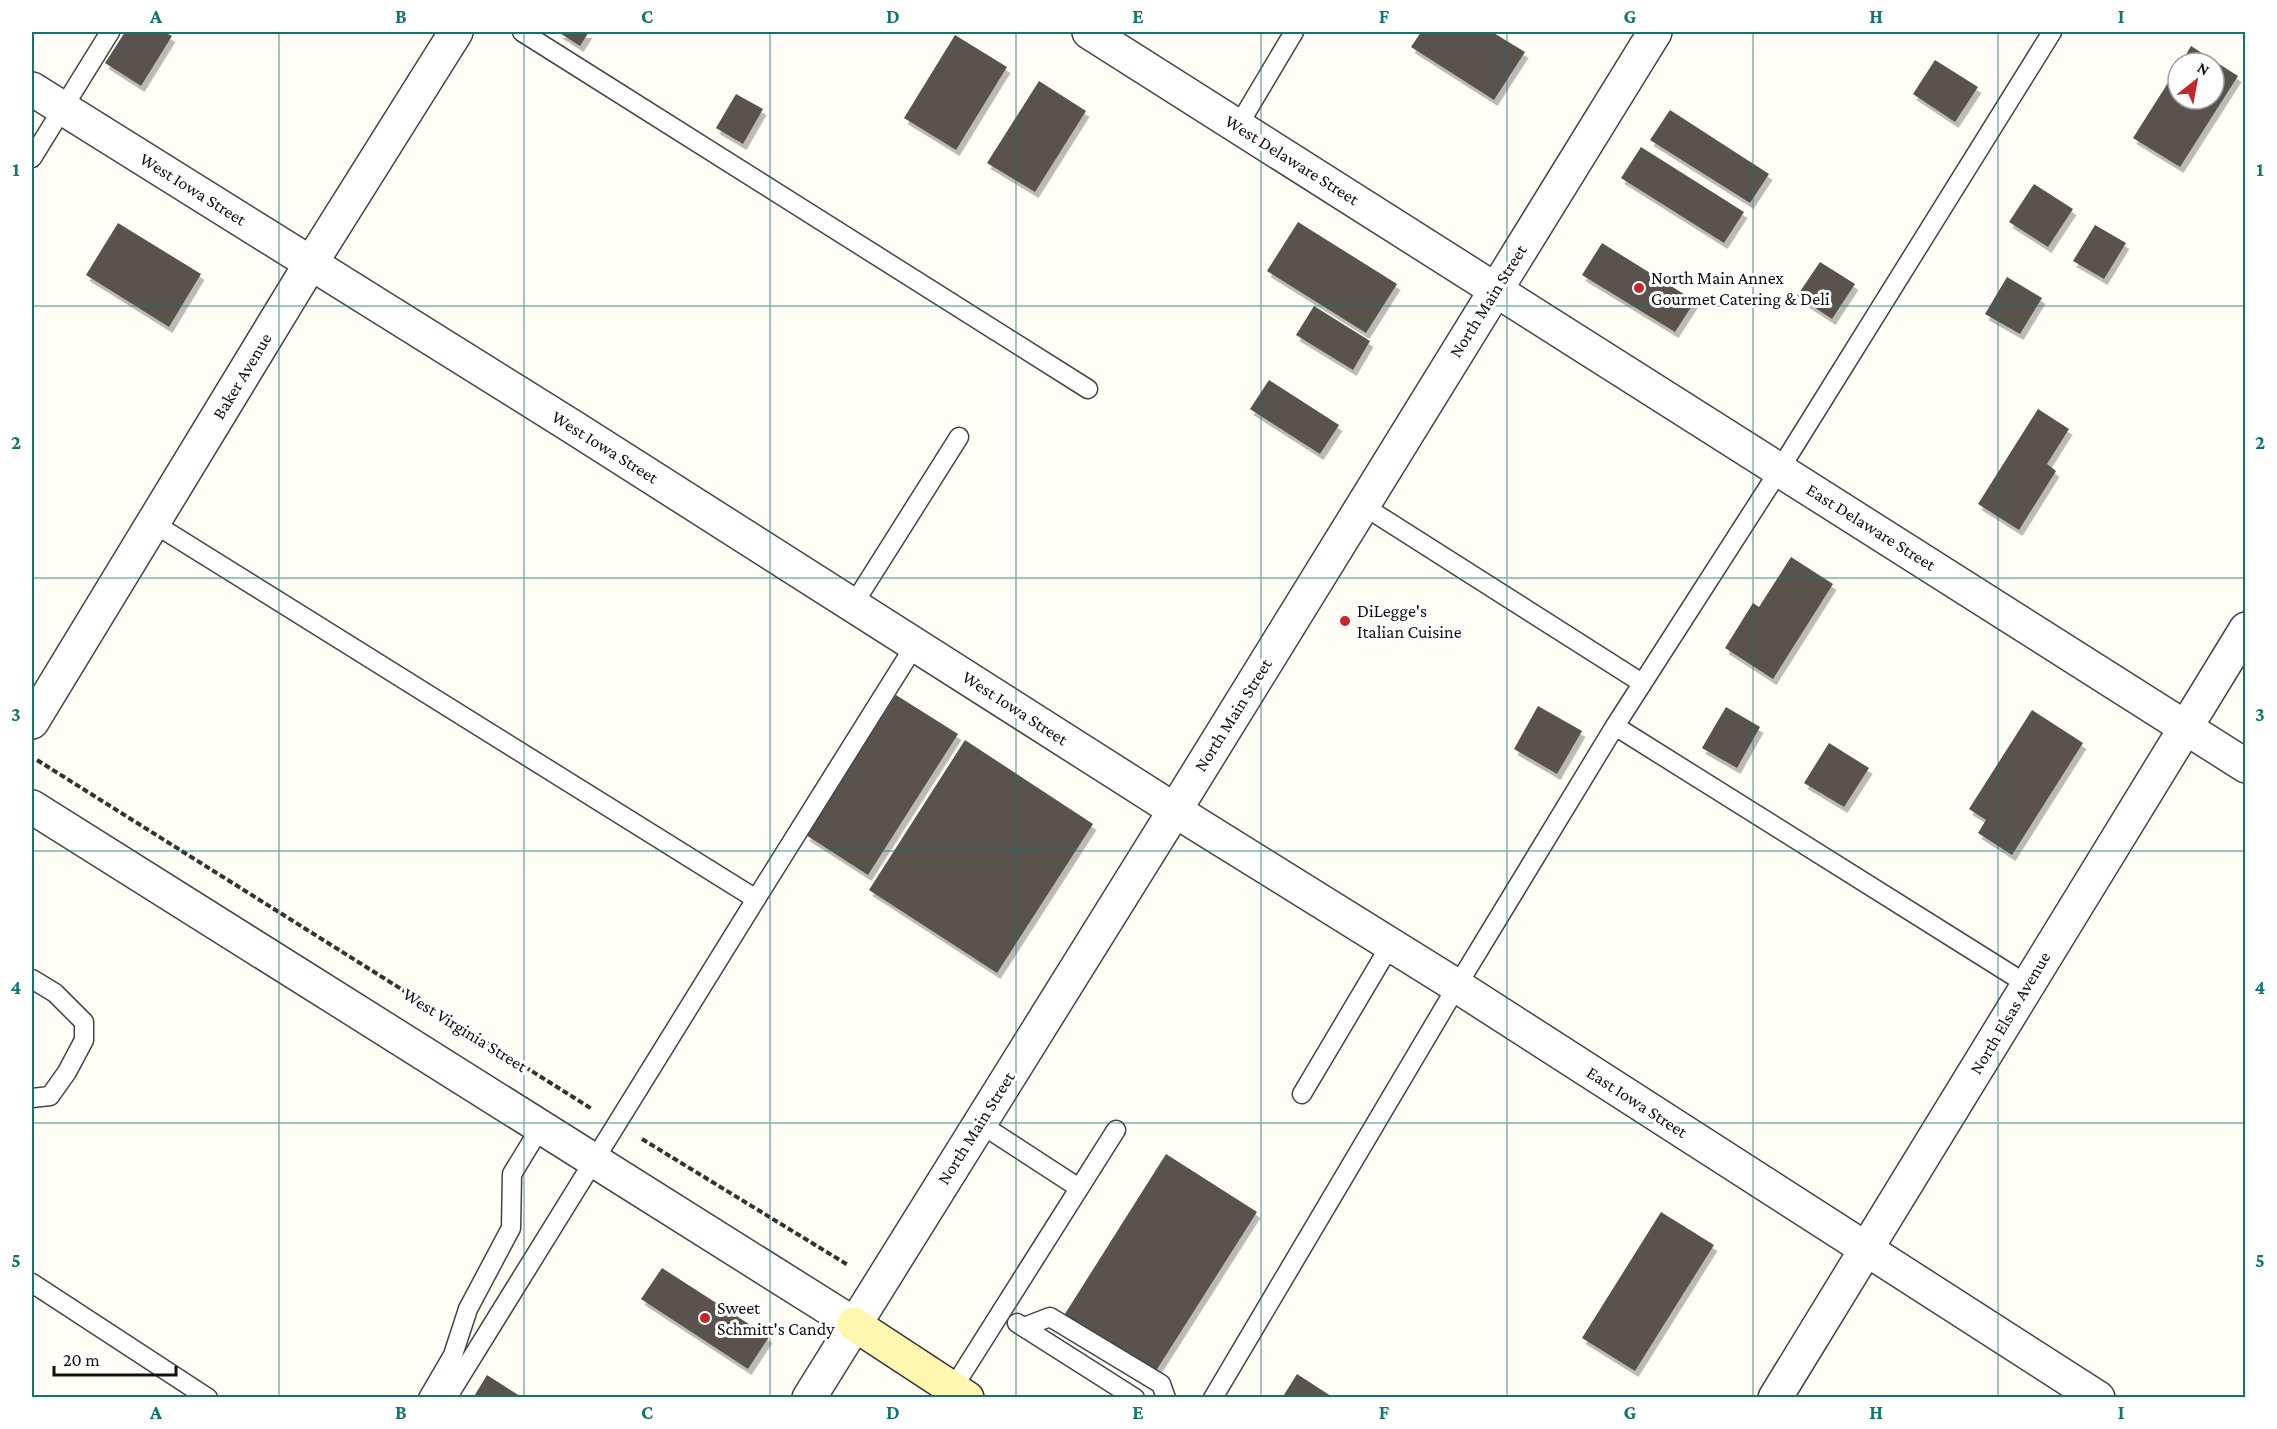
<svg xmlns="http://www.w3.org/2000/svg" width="2277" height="1429" font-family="'Crimson Pro',serif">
<defs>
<filter id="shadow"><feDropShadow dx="3.5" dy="6" stdDeviation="0" flood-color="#0004"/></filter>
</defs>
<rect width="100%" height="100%" fill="#fffdf5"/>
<!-- building -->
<g fill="#5a524d" filter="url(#shadow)">
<polygon points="125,32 164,32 172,36 141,86 105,63"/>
<polygon points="558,32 589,32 580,46"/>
<polygon points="1421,32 1492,32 1525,52 1494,100 1411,47"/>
<polygon points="955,35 1007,67 956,150 904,118"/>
<polygon points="2191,46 2238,76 2180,167 2133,138 2178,67 2178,99 2214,99 2214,63 2181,63"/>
<polygon points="1935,60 1978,87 1955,122 1913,94"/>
<polygon points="1039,81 1086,111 1035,192 987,163"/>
<polygon points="736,94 763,109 743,144 716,128"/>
<polygon points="1670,110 1769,174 1750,203 1650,140"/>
<polygon points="1641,147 1744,212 1724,243 1621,178"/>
<polygon points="2034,184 2073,209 2048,247 2009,222"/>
<polygon points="1298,222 1397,284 1366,333 1267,271"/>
<polygon points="118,223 201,274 169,327 86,275"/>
<polygon points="2095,225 2126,243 2104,279 2073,261"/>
<polygon points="1602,243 1695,301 1675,332 1582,275"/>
<polygon points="1820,262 1855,284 1832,319 1797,296"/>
<polygon points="2007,277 2042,298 2020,334 1985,314"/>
<polygon points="1314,306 1370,341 1353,370 1296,335"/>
<polygon points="1269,380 1339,425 1320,454 1250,409"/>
<polygon points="2038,409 2069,429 2047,464 2056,471 2019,530 1978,504"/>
<polygon points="1791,557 1833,584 1773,679 1725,648 1753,603 1759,607"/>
<polygon points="896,695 958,734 868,875 806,835"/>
<polygon points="1538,706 1582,731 1557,774 1514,749"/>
<polygon points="1726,707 1760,727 1737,768 1702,748"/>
<polygon points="2032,710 2083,743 2012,855 1978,833 1986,820 1969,809"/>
<polygon points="965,740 1093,824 997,973 869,890"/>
<polygon points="1829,743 1869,768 1844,807 1804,783"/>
<polygon points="1166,1154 1257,1212 1154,1374 1063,1317"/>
<polygon points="1661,1212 1714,1245 1635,1371 1582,1338"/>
<polygon points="662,1268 769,1337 748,1369 641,1299"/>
<polygon points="1297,1374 1334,1398 1282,1398"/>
<polygon points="487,1375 523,1398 473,1398"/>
</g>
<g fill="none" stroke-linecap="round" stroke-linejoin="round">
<!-- service casing -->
<g stroke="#444" stroke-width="21">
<g id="service">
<polyline points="522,32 1088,389"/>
<polyline points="1238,126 1294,32"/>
<polyline points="32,158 110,32"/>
<polyline points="1362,505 1642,683"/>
<polyline points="153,523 756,899 915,645"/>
<polyline points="853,605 959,437"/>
<polyline points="1615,726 2028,985"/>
<polyline points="32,979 55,993 84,1022 84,1040 67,1072 50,1096 32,1098"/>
<polyline points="1302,1094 1391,944"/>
<polyline points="979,1123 1079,1188"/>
<polyline points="32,1283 208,1398"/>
<polyline points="1017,1323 1135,1398"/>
<polyline points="1024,1327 1050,1317 1161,1384 1166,1398"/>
<polyline points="953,1388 1116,1130"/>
<polyline points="428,1398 453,1355 468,1309 511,1228 512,1174 540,1128"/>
<polyline points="447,1398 756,899"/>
<polyline points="1213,1398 1457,986 1615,726 1780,469 2052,32"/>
</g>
</g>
<!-- minor casing -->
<g stroke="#444" stroke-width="36">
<g id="minor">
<polyline points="1089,32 2246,766"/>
<polyline points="32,89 573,427 1195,823 1457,986 2098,1398"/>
<polyline points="32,722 311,263 456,32"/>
<polyline points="1775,1398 2246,629"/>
</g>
</g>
<!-- tertiary casing -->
<g stroke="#444" stroke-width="36">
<g id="tertiary">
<polyline points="32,807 854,1324"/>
<polyline points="809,1398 1175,810 1655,32"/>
</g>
</g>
<!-- secondary casing -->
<g stroke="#333" stroke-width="36">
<polyline id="secondary" points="854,1324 967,1398"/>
</g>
<!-- path -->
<g stroke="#333" stroke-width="4" stroke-dasharray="6 3" stroke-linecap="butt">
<polyline points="37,760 592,1109"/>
<polyline points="642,1139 848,1265"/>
</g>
<!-- service -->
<use href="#service" stroke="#fff" stroke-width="18"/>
<!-- minor -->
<use href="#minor" stroke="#fff" stroke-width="33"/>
<!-- tertiary -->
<use href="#tertiary" stroke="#fff" stroke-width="33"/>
<!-- secondary -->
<use href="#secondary" stroke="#fff6b0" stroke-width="33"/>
</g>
<!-- grid -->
<path fill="none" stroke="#0f766e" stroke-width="1.5" stroke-opacity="0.55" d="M279 32V1398M524 32V1398M770 32V1398M1016 32V1398M1261 32V1398M1507 32V1398M1753 32V1398M1998 32V1398M32 306H2246M32 578H2246M32 851H2246M32 1123H2246"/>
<!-- markers -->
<g fill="#c4262e" stroke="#fff" stroke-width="2">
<circle cx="1639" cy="288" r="6"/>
<circle cx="1345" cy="621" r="6"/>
<circle cx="705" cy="1318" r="6"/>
</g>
<g text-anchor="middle" stroke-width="6" stroke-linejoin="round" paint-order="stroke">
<!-- street labels -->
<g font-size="18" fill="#111" stroke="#fff">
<text transform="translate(1292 160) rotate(32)" y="6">West Delaware Street</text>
<text transform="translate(193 189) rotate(32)" y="6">West Iowa Street</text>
<text transform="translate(1488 301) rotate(-58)" y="6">North Main Street</text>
<text transform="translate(242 376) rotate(-59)" y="6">Baker Avenue</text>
<text transform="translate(605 447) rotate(32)" y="6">West Iowa Street</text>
<text transform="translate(1871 527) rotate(32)" y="6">East Delaware Street</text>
<text transform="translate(1015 708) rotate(33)" y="6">West Iowa Street</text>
<text transform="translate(1233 715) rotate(-58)" y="6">North Main Street</text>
<text transform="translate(2010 1013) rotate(-59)" y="6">North Elsas Avenue</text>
<text transform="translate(465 1030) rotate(32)" y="6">West Virginia Street</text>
<text transform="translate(1637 1102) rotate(33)" y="6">East Iowa Street</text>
<text transform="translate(976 1128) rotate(-58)" y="6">North Main Street</text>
</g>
<!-- poi labels -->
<g font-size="18" fill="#111" stroke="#fff" text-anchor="start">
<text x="1651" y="284">North Main Annex<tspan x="1651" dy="21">Gourmet Catering &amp; Deli</tspan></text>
<text x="1357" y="617">DiLegge's<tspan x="1357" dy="21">Italian Cuisine</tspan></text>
<text x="717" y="1314">Sweet<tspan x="717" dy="21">Schmitt's Candy</tspan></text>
</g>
</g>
<!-- border -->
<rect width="2277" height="1429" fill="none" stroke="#ffffff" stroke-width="66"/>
<!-- north arrow -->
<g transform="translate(2196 81) rotate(31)"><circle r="28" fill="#ffffff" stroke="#a0a0a0" stroke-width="1.5"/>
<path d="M0-4.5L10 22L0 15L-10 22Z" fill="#c4262e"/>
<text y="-9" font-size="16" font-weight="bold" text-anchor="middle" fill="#111111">N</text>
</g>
<!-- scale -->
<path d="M54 1366v9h122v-9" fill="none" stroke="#111111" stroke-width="3"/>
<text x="63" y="1366" font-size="18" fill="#111111" stroke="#ffffff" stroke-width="4.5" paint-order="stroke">20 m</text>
<rect x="33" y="33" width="2211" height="1363" fill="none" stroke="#0f766e" stroke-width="2"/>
<g font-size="20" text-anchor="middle" font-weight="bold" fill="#0f766e">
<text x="156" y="23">A</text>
<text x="401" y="23">B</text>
<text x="647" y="23">C</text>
<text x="893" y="23">D</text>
<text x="1138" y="23">E</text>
<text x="1384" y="23">F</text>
<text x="1630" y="23">G</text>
<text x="1876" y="23">H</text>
<text x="2121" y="23">I</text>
<text x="16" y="176">1</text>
<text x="2260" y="176">1</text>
<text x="16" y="449">2</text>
<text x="2260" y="449">2</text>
<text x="16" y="721">3</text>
<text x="2260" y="721">3</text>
<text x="16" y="994">4</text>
<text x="2260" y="994">4</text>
<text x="16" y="1267">5</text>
<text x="2260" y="1267">5</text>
<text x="156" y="1419">A</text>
<text x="401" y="1419">B</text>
<text x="647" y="1419">C</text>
<text x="893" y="1419">D</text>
<text x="1138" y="1419">E</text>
<text x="1384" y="1419">F</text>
<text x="1630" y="1419">G</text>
<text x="1876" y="1419">H</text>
<text x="2121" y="1419">I</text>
</g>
</svg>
